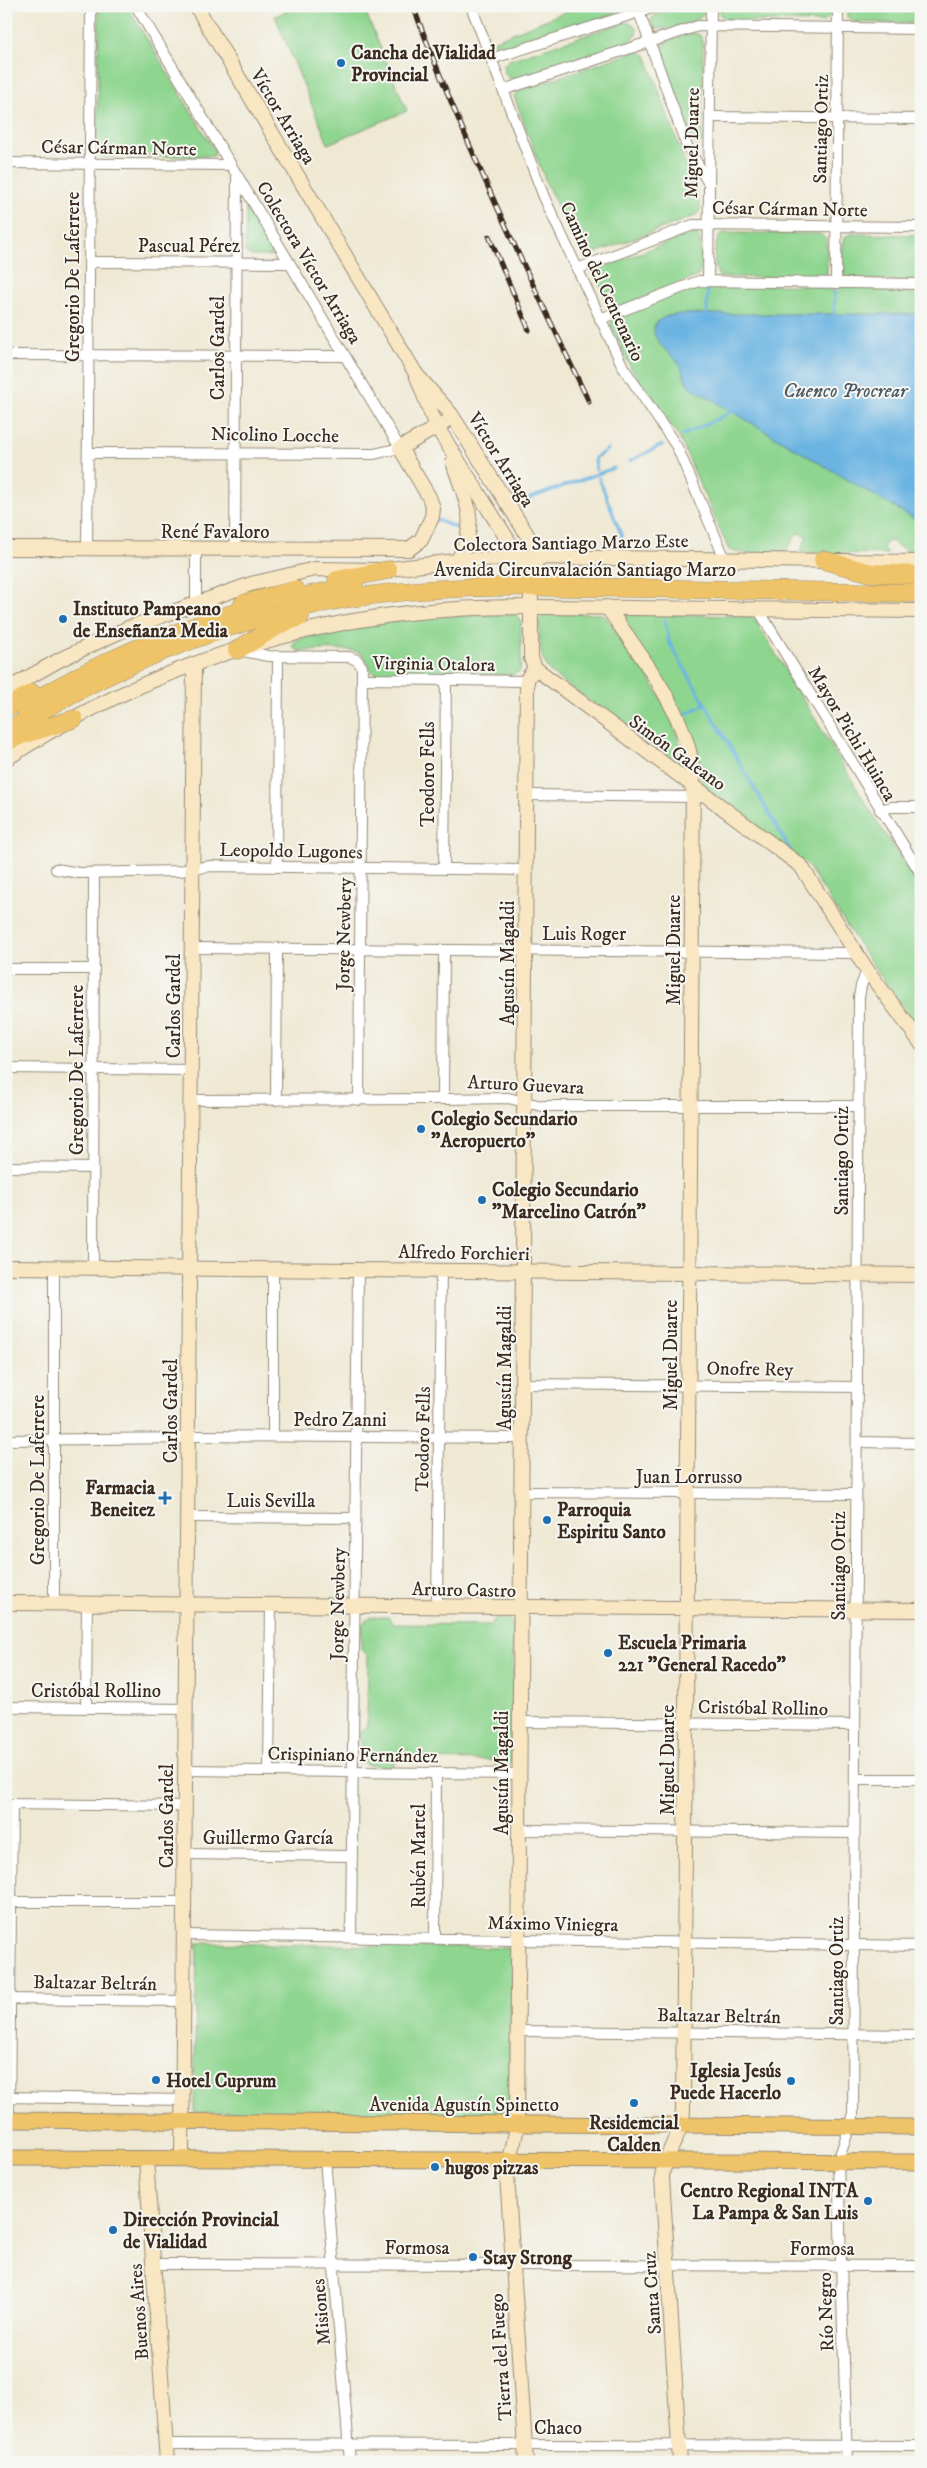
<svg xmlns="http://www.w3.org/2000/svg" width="927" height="2468" font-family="'IM FELL DW Pica',serif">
<rect width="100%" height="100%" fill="#f6f6f2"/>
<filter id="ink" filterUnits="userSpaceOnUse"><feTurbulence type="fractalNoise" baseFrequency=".02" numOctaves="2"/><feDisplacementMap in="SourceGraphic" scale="10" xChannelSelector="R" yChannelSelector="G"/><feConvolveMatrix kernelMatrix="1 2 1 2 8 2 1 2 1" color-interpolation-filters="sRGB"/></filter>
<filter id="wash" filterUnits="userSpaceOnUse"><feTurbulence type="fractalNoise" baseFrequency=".0096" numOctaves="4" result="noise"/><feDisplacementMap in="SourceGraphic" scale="20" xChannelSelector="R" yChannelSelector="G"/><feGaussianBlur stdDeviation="1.12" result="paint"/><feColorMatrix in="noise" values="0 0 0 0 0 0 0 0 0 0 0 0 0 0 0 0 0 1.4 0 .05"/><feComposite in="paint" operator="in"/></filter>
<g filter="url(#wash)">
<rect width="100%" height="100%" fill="#efe9d4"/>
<!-- green -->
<g fill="#8ed58f" stroke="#648056">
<polygon points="99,6 127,6 215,151 214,156 106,157 99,155 97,150"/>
<polygon points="298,6 363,6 407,111 328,144 275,16"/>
<path d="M580 6H640L505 49C499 51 496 47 493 41Z"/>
<path d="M679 6H702L704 13C699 22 661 34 653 27L651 20 656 14Z"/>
<path d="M719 6H830C832 14 829 20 822 22L729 21 720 15Z"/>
<polygon points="848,6 921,6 921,24 855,22 847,17"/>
<polygon points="626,22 633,24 637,29 636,36 632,40 518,79 509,78 504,72 504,65 509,60"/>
<polygon points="692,33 700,35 703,44 702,142 698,146 693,142 661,50 665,42"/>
<polygon points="637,51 646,55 700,204 700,211 695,216 587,256 580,251 547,185 514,96 520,90"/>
<polygon points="246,208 273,250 271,256 251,256 245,252"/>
<path d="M696 233C704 240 703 267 698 276L616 308 611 304 597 279 596 274 599 269 689 234Z"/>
<path d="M723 233 821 234 827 240V273L823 278 720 277C712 269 713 238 723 233Z"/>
<path d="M852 234 921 235V281L847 279C840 271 841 245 846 236Z"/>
<path d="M698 284 705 289H710L716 284 827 286 831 291H839L843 286 921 288V555L909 553 889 540 883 547 888 554 800 553 807 536 797 533C793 540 790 549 782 552 774 555 737 554 729 550L679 437 631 368 611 325 612 319Z"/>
<path d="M545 613 603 614 606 617C639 663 678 712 686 770L551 673C538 657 540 640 539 621Z"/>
<path d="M515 614 521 620V666L520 671 512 675 375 674C366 669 369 661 363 655 354 646 311 651 298 651L293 647 296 640C368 621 441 615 515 614Z"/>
<polygon points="622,614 751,616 754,618 873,815 921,889 921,1032 867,957 808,866 701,784 698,762 692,741 621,616"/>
<path d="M370 1617H388L395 1624 489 1625 496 1618 510 1620 514 1627 511 1763 505 1767H497L491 1760 398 1759 392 1766C357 1766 360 1766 360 1732L367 1725 368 1656 361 1649 362 1624Z"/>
<polygon points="197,1943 512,1948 509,2116 194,2112"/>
</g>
<!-- water -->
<path fill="#6ab4e2" stroke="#526f80" d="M707 314H921V523L689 386C684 379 683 368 677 361 671 354 663 349 658 341 639 310 692 314 707 314Z"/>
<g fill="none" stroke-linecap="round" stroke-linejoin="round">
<!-- stream -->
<g stroke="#6ab4e2" stroke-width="3">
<polyline points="707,314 708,284"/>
<polyline points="834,314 835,286"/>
<polyline points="683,435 732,412"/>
<polyline points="630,461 662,445"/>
<polyline points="596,470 595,458 608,449"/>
<polyline points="599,478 624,542"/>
<polyline points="519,502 614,468"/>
<polyline points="435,519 459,529"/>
<polyline points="665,619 669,642 791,851"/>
<polyline points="682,716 705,704"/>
</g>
</g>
</g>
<g filter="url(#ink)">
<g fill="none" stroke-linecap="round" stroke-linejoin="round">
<!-- street casing -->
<g stroke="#958a79" stroke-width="12">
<g id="street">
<polyline points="471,6 544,197 623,367 677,447 725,559"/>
<polyline points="639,12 686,144 709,184"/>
<polyline points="491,59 658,6"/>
<polyline points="503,90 698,26 921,29"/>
<polyline points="710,117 921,119"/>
<polyline points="6,163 231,165"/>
<polyline points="89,262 289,263"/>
<polyline points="577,269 693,225 921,227"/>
<polyline points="708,281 711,6"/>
<polyline points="836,283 838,6"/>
<polyline points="600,319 699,281 921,284"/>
<polyline points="6,355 345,356"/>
<polyline points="88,453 374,454 400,448 136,6"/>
<polyline points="87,549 91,6"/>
<polyline points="196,549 196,603"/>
<polyline points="235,550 237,178"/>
<polyline points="758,609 921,874"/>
<polyline points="238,650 268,656 349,657 357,660 362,667 359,1100"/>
<polyline points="363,679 527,681"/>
<polyline points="527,795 699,797"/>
<polyline points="880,810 891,807 921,807"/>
<polyline points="277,867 278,657"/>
<polyline points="56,869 79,873 179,871 211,866 526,870"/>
<polyline points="444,869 446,680"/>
<polyline points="192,948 856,953"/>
<polyline points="6,969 94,969"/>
<polyline points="6,1068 191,1070"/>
<polyline points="443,1099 444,950"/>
<polyline points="191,1100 445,1099 508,1098 542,1106 858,1106"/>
<polyline points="276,1100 277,948"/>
<polyline points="6,1167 93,1168"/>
<polyline points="54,1267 54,1603"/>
<polyline points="93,1268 94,873"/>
<polyline points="522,1384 857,1387"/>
<polyline points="188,1436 522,1438"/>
<polyline points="273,1436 273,1269"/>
<polyline points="6,1440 188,1438"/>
<polyline points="857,1442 921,1443"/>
<polyline points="522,1492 856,1494"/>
<polyline points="187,1517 355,1518"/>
<polyline points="437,1607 441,1271"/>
<polyline points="6,1707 186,1709"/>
<polyline points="86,1708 87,1603"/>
<polyline points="520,1722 855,1725"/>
<polyline points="186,1770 520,1774"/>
<polyline points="269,1771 271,1605"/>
<polyline points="855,1779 921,1779"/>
<polyline points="7,1804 185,1806"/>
<polyline points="519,1830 854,1833"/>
<polyline points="185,1854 352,1856"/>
<polyline points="6,1902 184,1902"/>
<polyline points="184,1935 921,1946"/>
<polyline points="351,1937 358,1270"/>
<polyline points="435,1939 436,1773"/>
<polyline points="6,1999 184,2001"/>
<polyline points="518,2031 921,2035"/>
<polyline points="6,2097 183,2100"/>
<polyline points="9,2120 12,1804"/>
<polyline points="325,2159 350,2462"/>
<polyline points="153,2264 921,2266"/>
<polyline points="166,2444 921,2446"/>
<polyline points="847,2462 838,2161 853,2117 859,997 861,986 867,970"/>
</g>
</g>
<!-- secondary casing -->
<g stroke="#958a79" stroke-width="16">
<g id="secondary">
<polyline points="196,6 416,374 435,424 523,564"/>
<polyline points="416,374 451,414 536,549 537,559 531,576 531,658 535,668 801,866 867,970 921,1043"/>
<path d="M453 462C466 503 480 520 458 560"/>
<polyline points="6,548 409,549 421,540 432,517 433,508 429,497 400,448 444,423"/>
<path d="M607 607C640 655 688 714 693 774L683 2111C682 2135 664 2154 662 2177L680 2462"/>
<polyline points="6,690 61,659 128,628 251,584 315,569 382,570 464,560 523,557 921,562"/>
<path d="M6 759C119 684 251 635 385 616 467 604 549 607 631 608 728 609 824 610 921 611"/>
<polyline points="6,1267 921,1275"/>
<polyline points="6,1603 921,1610"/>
<polyline points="146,2159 167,2462"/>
<polyline points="182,2159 194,664"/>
<polyline points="526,2462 507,2175 517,2127 527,679 535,668"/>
</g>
</g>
<!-- primary casing -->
<g stroke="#958a79" stroke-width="17">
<g id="primary">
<polyline points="6,2120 921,2127"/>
<polyline points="6,2158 921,2162"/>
</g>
</g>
<!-- highway casing -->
<g stroke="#958a79" stroke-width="19">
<g id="highway">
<polyline points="823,560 871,573 921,575"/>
<polyline points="337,580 388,570"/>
<polyline points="284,600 354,586"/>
<polyline points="243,604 295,590"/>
<polyline points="237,650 283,623 300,617"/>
<path d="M24 707C98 662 176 629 259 606"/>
<polyline points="6,708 32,693"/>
<path d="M6 732C109 667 223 620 344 599 438 584 532 586 627 588 725 589 823 591 921 593"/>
<polyline points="6,742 19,736 74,719"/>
</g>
</g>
<!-- street -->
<use href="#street" stroke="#fff" stroke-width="10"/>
<!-- secondary -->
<use href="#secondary" stroke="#f9e7c3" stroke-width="14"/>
<!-- primary -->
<use href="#primary" stroke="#efc469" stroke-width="15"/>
<!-- highway -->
<use href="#highway" stroke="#efc469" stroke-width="18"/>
<!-- rail casing -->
<g stroke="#3b2a1e" stroke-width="5">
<g id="rail">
<path d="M413 6C464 142 526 271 589 402"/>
<polyline points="489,236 529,330"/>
</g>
</g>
<!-- rail -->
<use href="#rail" stroke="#f6f6f2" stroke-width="3" stroke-dasharray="9" stroke-linecap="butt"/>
</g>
</g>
<!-- markers -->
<g fill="#1f6fb2" stroke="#f6f6f2" stroke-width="2">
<circle cx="341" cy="63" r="5"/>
<circle cx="63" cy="619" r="5"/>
<circle cx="421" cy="1129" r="5"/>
<circle cx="482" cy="1200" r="5"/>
<path d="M162.5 1490.5h5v5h5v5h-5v5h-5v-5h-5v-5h5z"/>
<circle cx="547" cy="1520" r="5"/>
<circle cx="608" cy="1653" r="5"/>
<circle cx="156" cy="2080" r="5"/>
<circle cx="791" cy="2081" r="5"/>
<circle cx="634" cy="2103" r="5"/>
<circle cx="435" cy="2167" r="5"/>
<circle cx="868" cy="2201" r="5"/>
<circle cx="113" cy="2230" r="5"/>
<circle cx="473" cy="2257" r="5"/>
</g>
<g text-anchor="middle" stroke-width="4" stroke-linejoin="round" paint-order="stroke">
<!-- poi labels -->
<g font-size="19" font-weight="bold" fill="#3b2a1e" stroke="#f6f6f2" text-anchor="start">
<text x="351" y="59">Cancha de Vialidad<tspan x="351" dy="22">Provincial</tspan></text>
<text x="73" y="615">Instituto Pampeano<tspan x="73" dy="22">de Enseñanza Media</tspan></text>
<text x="431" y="1125">Colegio Secundario<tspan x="431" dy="22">"Aeropuerto"</tspan></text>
<text x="492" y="1196">Colegio Secundario<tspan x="492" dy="22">"Marcelino Catrón"</tspan></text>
<text x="155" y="1494" text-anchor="end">Farmacia<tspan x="155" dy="22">Beneitez</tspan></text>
<text x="557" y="1516">Parroquia<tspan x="557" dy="22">Espiritu Santo</tspan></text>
<text x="618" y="1649">Escuela Primaria<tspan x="618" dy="22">221 "General Racedo"</tspan></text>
<text x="781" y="2077" text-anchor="end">Iglesia Jesús<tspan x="781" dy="22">Puede Hacerlo</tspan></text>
<text x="166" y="2087">Hotel Cuprum</text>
<text x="634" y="2129" text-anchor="middle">Residemcial<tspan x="634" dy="22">Calden</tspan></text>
<text x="445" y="2174">hugos pizzas</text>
<text x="858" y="2197" text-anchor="end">Centro Regional INTA<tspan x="858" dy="22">La Pampa &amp; San Luis</tspan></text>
<text x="123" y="2226">Dirección Provincial<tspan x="123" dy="22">de Vialidad</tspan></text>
<text x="483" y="2264">Stay Strong</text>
</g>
<!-- street labels -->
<g font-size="19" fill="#3b2a1e" stroke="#f6f6f2">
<text transform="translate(284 116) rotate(59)" y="7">Víctor Arriaga</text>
<text transform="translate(820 129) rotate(-89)" y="7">Santiago Ortiz</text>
<text transform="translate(691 143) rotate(-89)" y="7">Miguel Duarte</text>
<text transform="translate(119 147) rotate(1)" y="7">César Cárman Norte</text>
<text transform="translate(790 208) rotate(1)" y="7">César Cárman Norte</text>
<text x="189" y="252">Pascual Pérez</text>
<text transform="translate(310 262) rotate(59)" y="7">Colectora Víctor Arriaga</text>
<text transform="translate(72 277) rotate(-90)" y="7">Gregorio De Laferrere</text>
<text transform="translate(603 281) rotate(65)" y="7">Camino del Centenario</text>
<text transform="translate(217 348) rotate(-90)" y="7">Carlos Gardel</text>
<text transform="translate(275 434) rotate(1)" y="7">Nicolino Locche</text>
<text transform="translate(502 459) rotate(58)" y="7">Víctor Arriaga</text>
<text x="215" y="538">René Favaloro</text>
<text transform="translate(571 542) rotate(-1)" y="7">Colectora Santiago Marzo Este</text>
<text x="585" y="576">Avenida Circunvalación Santiago Marzo</text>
<text transform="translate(434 663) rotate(1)" y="7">Virginia Otalora</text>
<text transform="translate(853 733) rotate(59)" y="7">Mayor Pichi Huinca</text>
<text transform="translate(678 752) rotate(36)" y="7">Simón Galeano</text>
<text transform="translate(427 774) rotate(-90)" y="7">Teodoro Fells</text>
<text transform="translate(291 850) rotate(1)" y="7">Leopoldo Lugones</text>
<text x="584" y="940">Luis Roger</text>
<text transform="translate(343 934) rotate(-89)" y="7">Jorge Newbery</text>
<text transform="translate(673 950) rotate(-90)" y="7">Miguel Duarte</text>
<text transform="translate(507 963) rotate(-90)" y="7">Agustín Magaldi</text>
<text transform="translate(173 1006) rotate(-90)" y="7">Carlos Gardel</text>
<text transform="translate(76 1070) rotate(-90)" y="7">Gregorio De Laferrere</text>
<text transform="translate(526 1084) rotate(3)" y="7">Arturo Guevara</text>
<text transform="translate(841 1161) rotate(-90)" y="7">Santiago Ortiz</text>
<text transform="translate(464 1252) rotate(1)" y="7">Alfredo Forchieri</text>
<text transform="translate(670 1355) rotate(-90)" y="7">Miguel Duarte</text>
<text transform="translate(504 1368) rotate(-90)" y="7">Agustín Magaldi</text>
<text transform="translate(750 1368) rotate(1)" y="7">Onofre Rey</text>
<text transform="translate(170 1411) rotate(-90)" y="7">Carlos Gardel</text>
<text x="340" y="1426">Pedro Zanni</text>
<text transform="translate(422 1439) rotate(-89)" y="7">Teodoro Fells</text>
<text x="689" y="1483">Juan Lorrusso</text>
<text transform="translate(37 1480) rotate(-90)" y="7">Gregorio De Laferrere</text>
<text x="271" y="1507">Luis Sevilla</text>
<text transform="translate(838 1566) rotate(-90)" y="7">Santiago Ortiz</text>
<text transform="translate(464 1589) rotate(1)" y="7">Arturo Castro</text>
<text transform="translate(337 1604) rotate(-89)" y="7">Jorge Newbery</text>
<text x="96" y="1697">Cristóbal Rollino</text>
<text transform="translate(763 1707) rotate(1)" y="7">Cristóbal Rollino</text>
<text transform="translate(353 1754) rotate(1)" y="7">Crispiniano Fernández</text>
<text transform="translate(667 1760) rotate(-90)" y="7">Miguel Duarte</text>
<text transform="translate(501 1773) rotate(-90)" y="7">Agustín Magaldi</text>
<text transform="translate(166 1816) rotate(-90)" y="7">Carlos Gardel</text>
<text x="268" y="1844">Guillermo García</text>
<text transform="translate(418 1856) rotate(-90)" y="7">Rubén Martel</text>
<text transform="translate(553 1923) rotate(1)" y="7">Máximo Viniegra</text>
<text transform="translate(836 1971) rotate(-90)" y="7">Santiago Ortiz</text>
<text transform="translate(95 1982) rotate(1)" y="7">Baltazar Beltrán</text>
<text transform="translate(719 2015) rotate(1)" y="7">Baltazar Beltrán</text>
<text x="464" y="2111">Avenida Agustín Spinetto</text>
<text x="417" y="2254">Formosa</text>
<text x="822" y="2255">Formosa</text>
<text transform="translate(651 2293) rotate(-94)" y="7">Santa Cruz</text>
<text transform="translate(138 2312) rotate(-94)" y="7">Buenos Aires</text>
<text transform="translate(320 2312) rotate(-95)" y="7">Misiones</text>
<text transform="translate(825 2312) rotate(-92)" y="7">Río Negro</text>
<text transform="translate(500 2357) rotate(-94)" y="7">Tierra del Fuego</text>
<text x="558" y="2434">Chaco</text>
</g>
<!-- water labels -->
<g font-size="20" font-style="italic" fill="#4b5a63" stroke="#f6f6f2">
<text x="845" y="397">Cuenco Procrear</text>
</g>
</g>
<!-- margin -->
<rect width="927" height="2468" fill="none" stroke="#f6f6f2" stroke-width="25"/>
</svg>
